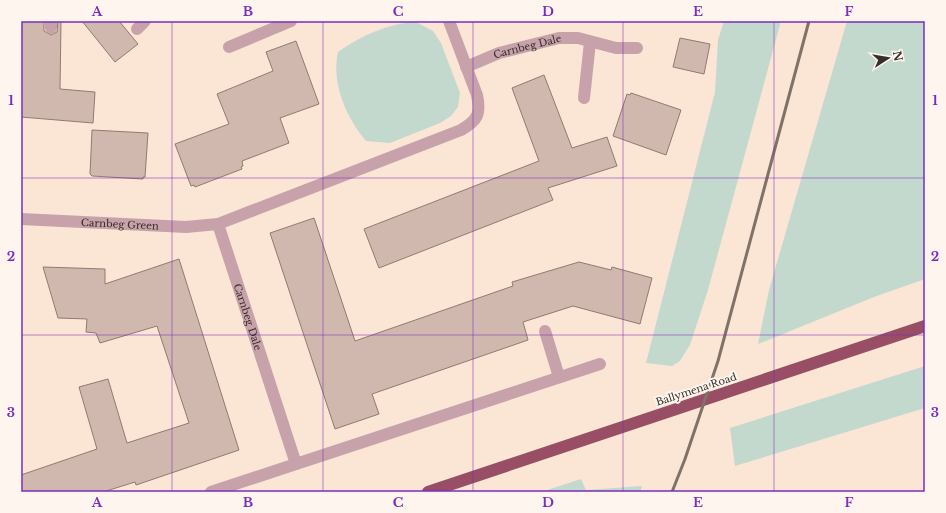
<svg xmlns="http://www.w3.org/2000/svg" width="946" height="513" font-family="'Libre Baskerville',serif">
<rect width="100%" height="100%" fill="#fbe5d5"/>
<!-- green -->
<g fill="#c4d9ce">
<polygon points="724,21 781,21 708,290 690,345 680,361 672,366 646,363 715,92 718,40"/>
<polygon points="847,21 925,21 925,279 874,297 758,344 769,290"/>
<path d="M416 22 433 31 441 43 460 93 458 107 451 116 440 123 390 143 366 141C346 118 331 82 338 52 360 36 389 23 416 22Z"/>
<polygon points="925,366 925,408 735,466 730,428"/>
<polygon points="581,479 586,490 642,486 640,492 541,492"/>
</g>
<!-- building -->
<g fill="#d1b8ae" stroke="#917a70">
<polygon points="21,21 44,21 44,31 51,35 57,32 58,21 61,21 60,89 95,92 93,123 21,117"/>
<polygon points="82,21 119,21 138,44 115,62"/>
<polygon points="680,38 710,44 704,74 673,67"/>
<polygon points="296,41 319,104 280,118 289,143 242,161 243,166 241,167 242,169 195,187 194,185 191,186 175,144 229,124 217,94 273,71 266,52"/>
<polygon points="544,75 572,148 607,137 617,166 548,188 553,200 379,268 364,229 539,161 512,88"/>
<polygon points="631,93 681,110 666,155 613,136 627,94 630,95"/>
<polygon points="92,130 148,133 145,177 143,177 143,179 92,176 90,174"/>
<polygon points="314,218 355,341 513,286 512,282 579,262 611,270 612,267 652,278 640,324 573,306 523,322 528,340 372,394 379,414 335,429 270,233"/>
<polygon points="179,259 239,450 136,485 135,482 103,492 21,492 21,475 97,449 79,387 108,379 127,443 189,423 157,326 100,343 96,333 86,332 87,319 58,318 43,267 105,269 105,284"/>
</g>
<g fill="none" stroke-linecap="round" stroke-linejoin="round">
<!-- lane -->
<g stroke="#c7a2ab" stroke-width="12">
<polyline points="51,28 51,21"/>
<polyline points="137,29 145,21"/>
</g>
<!-- street -->
<g stroke="#c7a2ab" stroke-width="12">
<path id="s1" d="M449 21 477 95C481 114 478 120 461 130L218 224 296 464 600 364"/>
<polyline points="229,47 291,21"/>
<path id="s2" d="M466 67 499 53 559 38H578L616 48H637"/>
<polyline points="584,98 590,42"/>
<path id="s3" d="M21 219 186 227 218 224"/>
<polyline points="545,331 559,377"/>
<polyline points="211,492 296,464"/>
</g>
<!-- highway -->
<polyline stroke="#984e64" stroke-width="12" points="428,492 925,326"/>
<!-- rail -->
<polyline stroke="#7f7268" stroke-width="3" points="672,492 685,459 718,361 809,21"/>
</g>
<!-- grid -->
<path fill="none" stroke="#7b2cbf" stroke-width="1" stroke-opacity="0.55" d="M172 21V492M323 21V492M473 21V492M623 21V492M774 21V492M21 178H925M21 335H925"/>
<g text-anchor="middle" stroke-width="4" stroke-linejoin="round" paint-order="stroke">
<!-- street labels -->
<g font-size="10" fill="#362e28" stroke="#fef5ee">
<text dy="4" stroke="none"><textPath href="#s2" startOffset="65">Carnbeg Dale</textPath></text>
<text dy="4" stroke="none"><textPath href="#s3" startOffset="99">Carnbeg Green</textPath></text>
<text dy="4" stroke="none"><textPath href="#s1" startOffset="480">Carnbeg Dale</textPath></text>
<text transform="translate(696 389) rotate(-18)" y="4">Ballymena Road</text>
</g>
</g>
<!-- border -->
<rect width="946" height="513" fill="none" stroke="#fef5ee" stroke-width="44"/>
<!-- north arrow -->
<g transform="translate(888 58) rotate(78)" stroke="#fef5ee" stroke-width="3" paint-order="stroke">
<path d="M0-3L7 15L0 10L-7 15Z" fill="#362e28"/>
<text y="-6" font-size="11" font-weight="bold" text-anchor="middle" fill="#362e28">N</text>
</g>
<rect x="22" y="22" width="902" height="469" fill="none" stroke="#7b2cbf" stroke-width="1.5"/>
<g font-size="13" text-anchor="middle" font-weight="bold" fill="#7b2cbf">
<text x="97" y="16">A</text>
<text x="248" y="16">B</text>
<text x="398" y="16">C</text>
<text x="548" y="16">D</text>
<text x="698" y="16">E</text>
<text x="849" y="16">F</text>
<text x="11" y="105">1</text>
<text x="935" y="105">1</text>
<text x="11" y="261">2</text>
<text x="935" y="261">2</text>
<text x="11" y="417">3</text>
<text x="935" y="417">3</text>
<text x="97" y="507">A</text>
<text x="248" y="507">B</text>
<text x="398" y="507">C</text>
<text x="548" y="507">D</text>
<text x="698" y="507">E</text>
<text x="849" y="507">F</text>
</g>
</svg>
